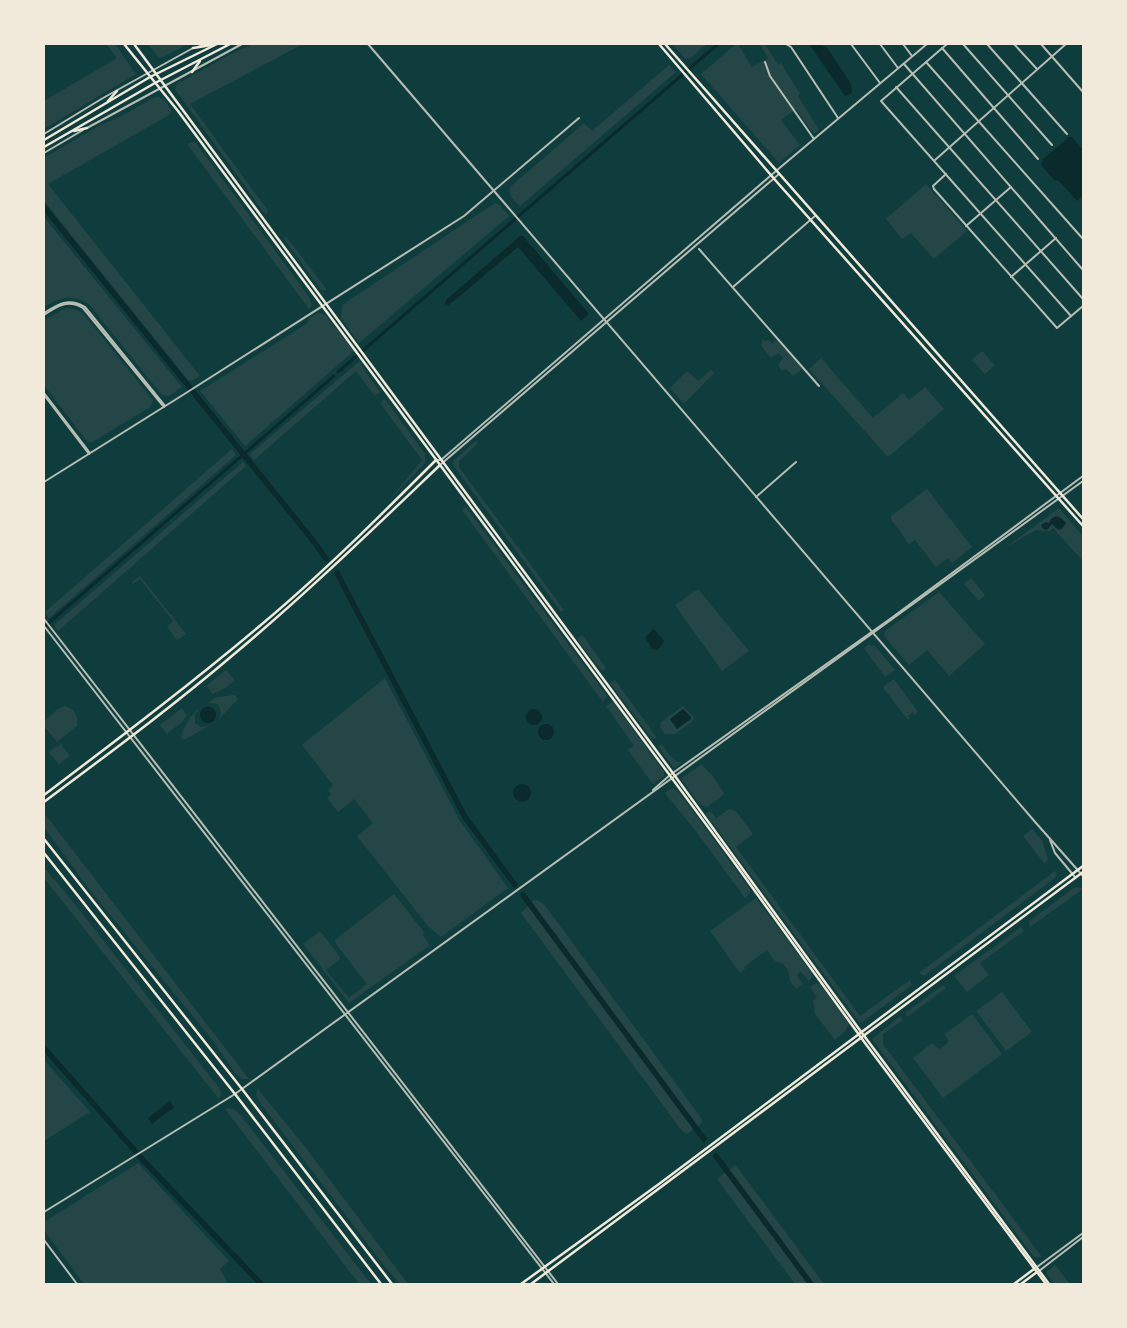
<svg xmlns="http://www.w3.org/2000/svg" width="1127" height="1328" font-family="'Exo 2',sans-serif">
<rect width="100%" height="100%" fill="#0f3d3e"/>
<!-- green -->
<g fill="#244646">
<polygon points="106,44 115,44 136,74 44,129 44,101 117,58"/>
<polygon points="148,44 189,44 161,58 158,57"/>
<polygon points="253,44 303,44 190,104 268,211 267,214 264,213 175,89 177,84 229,55"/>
<polygon points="672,44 707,44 689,59 685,58"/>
<polygon points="736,44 738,44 752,67 768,58 760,44 765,44 778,65 781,63 800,94 798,96 819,130 814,134 796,109 781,120 800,145 779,163 701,74"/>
<path d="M669 65 676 72 520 206C515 201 507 195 510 187L584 123 592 131Z"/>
<polygon points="155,97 159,97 161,99 163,98 172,111 169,115 48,184 200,376 192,381 188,380 44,201 44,158 102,124 118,118"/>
<polygon points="193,142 196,143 309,297 312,306 309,309 187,144"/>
<polygon points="926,184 967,231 934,259 911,233 902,239 886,219"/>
<polygon points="495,203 500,205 509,216 359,343 341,318 342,305"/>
<path d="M44 217 182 387 169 396 162 395 89 304C72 294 60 297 44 307Z"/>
<polygon points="286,236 327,290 321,290 284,239"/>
<polygon points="66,308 74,309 82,312 152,399 153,403 150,407 91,443 86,440 44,385 44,320"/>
<polygon points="318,313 324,314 327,317 354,351 245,446 200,391 308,323 308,319"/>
<polygon points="763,339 765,341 768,340 772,344 777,340 802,369 793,376 786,369 782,371 778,365 783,358 778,353 771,358 762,347 762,340"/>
<polygon points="982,351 995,365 985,374 972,360"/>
<polygon points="821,358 873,418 903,393 909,400 925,387 944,409 888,457 809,369"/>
<polygon points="360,361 366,372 380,392 375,396 356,371 254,460 250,454"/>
<polygon points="711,370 714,373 684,404 670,388 687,371 698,381"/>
<polygon points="385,399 425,454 425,463 387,503 422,460 380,403"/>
<polygon points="476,441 478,443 459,461 459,467 564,610 561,612 453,465 454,460"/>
<polygon points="232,449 236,455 49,618 45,612"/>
<polygon points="243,462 246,466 58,631 54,625"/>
<polygon points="927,489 972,547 952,563 948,558 936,567 915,540 909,544 891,519 891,516"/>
<polygon points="466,507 607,696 603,702 462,510"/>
<polygon points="1059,508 1083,536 1083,557 1081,559 1053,528 1049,531 1036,530 1005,548"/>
<polygon points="140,576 186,634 177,640 167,627 173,621 140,579 133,584 132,582"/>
<polygon points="971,578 985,595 979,601 964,584"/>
<polygon points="698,589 749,651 722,671 675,605"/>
<polygon points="939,592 985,644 949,676 927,650 909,665 884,636 885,631"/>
<polygon points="582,635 606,668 603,671 599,668 577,639"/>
<polygon points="868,645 875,646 895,670 885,677 864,648"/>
<polygon points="226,670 235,680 227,687 213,694 206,686"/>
<polygon points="385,678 460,821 508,888 441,937 428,926 357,836 373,823 354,799 338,812 327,798 331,794 328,790 333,785 302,745"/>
<polygon points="894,679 918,712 915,715 913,712 908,716 910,718 908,720 884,689 884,686"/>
<polygon points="615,680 657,738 652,739 610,683"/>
<polygon points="235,695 238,699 219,719 221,712 218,704 208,703 203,706 217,697"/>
<polygon points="613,702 664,772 664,776 653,784 628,750 634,746 606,706"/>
<path d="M64 706C74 708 79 716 77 726L57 742 44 726V721L58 709Z"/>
<polygon points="683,706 694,718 693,721 675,734 665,734 660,727 661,722"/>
<polygon points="182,708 187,715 182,722 167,734 160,725"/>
<path d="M200 708 195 715V723L201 727 209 726 184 740 181 738C184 725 190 716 200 708Z"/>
<polygon points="61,744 70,756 59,764 49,753 51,750"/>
<path d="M662 744C668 752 673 764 683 762L675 768 673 767 658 747Z"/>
<polygon points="702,764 709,773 710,772 724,793 722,796 707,807 700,805 683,781 682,778 685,776"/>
<polygon points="672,788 678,791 750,889 750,893 745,898 698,834 665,793"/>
<polygon points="730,809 736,811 753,834 736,847 860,1016 910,980 912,985 861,1023 859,1022 706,814 710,811 716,818"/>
<polygon points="44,813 249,1079 242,1079 236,1074 214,1042 89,889 44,827"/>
<polygon points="1032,829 1042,840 1048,860 1044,863 1023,836"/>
<polygon points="44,868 66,893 220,1089 221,1094 219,1099 44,878"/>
<polygon points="1055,871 1057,873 1055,878 924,976 919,973"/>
<polygon points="1080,887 1083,889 1030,927 1029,922 1032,919 1074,888"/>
<polygon points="394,894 424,932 423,936 430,945 349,1003 303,944 320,931 340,957 340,959 326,970 349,998 367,984 336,944 335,940"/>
<polygon points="756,898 812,973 812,977 809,981 800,971 797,976 803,984 796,989 790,981 788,970 783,964 775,961 767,950 744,967 745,969 740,973 710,931"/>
<polygon points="534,900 537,900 544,904 702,1119 702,1123 687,1134 682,1131 521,913"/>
<polygon points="1021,927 1024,931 980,963 989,975 967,992 954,976"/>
<polygon points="816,983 820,984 849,1024 845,1031 835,1040 815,1014 813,1001 817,997 810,987"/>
<polygon points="943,985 946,988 907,1017 905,1013"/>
<polygon points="1002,992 1032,1032 1006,1051 976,1011"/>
<polygon points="972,1014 1002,1054 943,1098 913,1058 932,1043 939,1049 949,1042 945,1034"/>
<polygon points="900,1016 903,1020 883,1034 883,1044 1042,1257 1034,1257 872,1039"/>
<polygon points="44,1060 90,1112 44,1141"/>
<polygon points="257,1088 306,1148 408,1284 400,1284 386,1268 262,1105 256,1095"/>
<polygon points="229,1108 235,1110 242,1117 371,1284 359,1284 225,1109"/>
<polygon points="138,1163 229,1261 220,1269 228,1284 84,1284 44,1230 44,1222"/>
<polygon points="735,1165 737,1167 824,1284 795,1284 717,1179"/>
<polygon points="1055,1265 1056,1266 1070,1284 1054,1284 1047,1274 1047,1271"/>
</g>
<!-- water -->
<g fill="#0a2a2b">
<polygon points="809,44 820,44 828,49 851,84 852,93 845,96"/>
<polygon points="1069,137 1072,137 1083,150 1083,195 1077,201 1059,181 1054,180 1041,165 1043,159"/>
<polygon points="520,236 523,236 589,314 581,321 518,247 449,305 445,304 446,300"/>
<polygon points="1056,516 1061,518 1066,523 1062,529 1058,530 1052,524 1047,530 1043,529 1041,525 1046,522 1049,523 1051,519"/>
<polygon points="654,629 664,641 658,650 652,649 645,637"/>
<circle cx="208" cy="715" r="8"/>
<polygon points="683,709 691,717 691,719 677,729 670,719"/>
<circle cx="534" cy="717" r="8"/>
<circle cx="546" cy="732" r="8"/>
<circle cx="522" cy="793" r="9"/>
<polygon points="170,1101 174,1107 152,1124 148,1118"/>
</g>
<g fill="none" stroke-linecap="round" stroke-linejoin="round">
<!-- canal -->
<g stroke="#0a2a2b" stroke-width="3">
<polyline points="338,372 718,44"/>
<polyline points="44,627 334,376"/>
</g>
<!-- river -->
<g stroke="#0a2a2b" stroke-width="5.5">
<polyline points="44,207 315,543 326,559"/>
<polyline points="337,573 465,817 515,885"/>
<polyline points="523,895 704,1139"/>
<polyline points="44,1048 136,1152"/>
<polyline points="716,1156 811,1284"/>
<polyline points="140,1157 261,1284"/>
</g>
<!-- minor -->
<g stroke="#b8beb3" stroke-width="2">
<polyline points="786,44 791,47 838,118"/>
<polyline points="851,44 880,83"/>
<polyline points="880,44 898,68"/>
<polyline points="903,44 912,56"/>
<polyline points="947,44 881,101 1071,316"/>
<polyline points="963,44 1052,145"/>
<polyline points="987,44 1067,134"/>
<polyline points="1014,44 1037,69"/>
<polyline points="1041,44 1083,92"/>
<polyline points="198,47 205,44"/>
<polyline points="942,48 1038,159"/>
<polyline points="765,62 770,76 814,139"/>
<polyline points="926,62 1083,239"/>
<polyline points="904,64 1083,270"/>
<polyline points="896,87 1083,299"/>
<polyline points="87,128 242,44"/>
<polyline points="44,134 103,98 193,48"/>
<polyline points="44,153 83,130"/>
<polyline points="935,160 1066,44"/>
<polyline points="946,174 933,186 934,189 1057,328 1083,306"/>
<polyline points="966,226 1011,187"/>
<polyline points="699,249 819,386"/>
<polyline points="1011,277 1056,238"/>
<polyline points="733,287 815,216"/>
<path d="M44 313C58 304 69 297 85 307L165 406"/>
<path d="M44 315C57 306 68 299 83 308L164 407"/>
<polyline points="44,393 90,453"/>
<polyline points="44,395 89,454"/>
<polyline points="756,497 796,462"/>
</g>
<!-- tertiary -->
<g stroke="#b8beb3" stroke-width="2">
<polyline points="368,44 1036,823 1083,876"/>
<polyline points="436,460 441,460 776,171 927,44"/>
<polyline points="440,465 779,174"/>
<polyline points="44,482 186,393 464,216 579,118"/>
<polyline points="44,619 558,1284"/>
<polyline points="44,626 554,1284"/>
<polyline points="653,790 670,775 890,619 1083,476"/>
<polyline points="1050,840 1055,853 1075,877"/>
<polyline points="44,1212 235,1094 1083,481"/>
<polyline points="44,1240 77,1284"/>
<polyline points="1037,1267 1083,1233"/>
<polyline points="1039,1271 1083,1237"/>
</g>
<!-- secondary -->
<g stroke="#f1e9da" stroke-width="2.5">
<polyline points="124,44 178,111 731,858 865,1043 1046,1284"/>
<polyline points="134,44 675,776 859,1029 1049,1284"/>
<polyline points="659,44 776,181 1083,526"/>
<polyline points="665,44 1083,519"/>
<path d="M44 795C118 739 191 684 262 624 323 573 380 516 436 460"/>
<path d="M44 802C108 754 172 707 233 655 305 595 372 530 440 465"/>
<polyline points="521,1284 659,1184 1083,866"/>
<polyline points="531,1284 1083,872"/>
<polyline points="1014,1284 1034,1269"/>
<polyline points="1021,1284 1037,1272"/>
</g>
<!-- primary -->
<g stroke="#f1e9da" stroke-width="2.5">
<polyline points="193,48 212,45"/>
<polyline points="192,72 200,61"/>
<polyline points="108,101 117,91"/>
<polyline points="74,131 87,128"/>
<polyline points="44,140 150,77 217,44"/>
<polyline points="44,147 155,83 230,44"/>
<polyline points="44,839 242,1089 392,1284"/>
<polyline points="44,853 235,1094 381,1284"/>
</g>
</g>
<!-- border -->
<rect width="1127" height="1328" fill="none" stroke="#f1e9da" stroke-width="90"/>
</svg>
